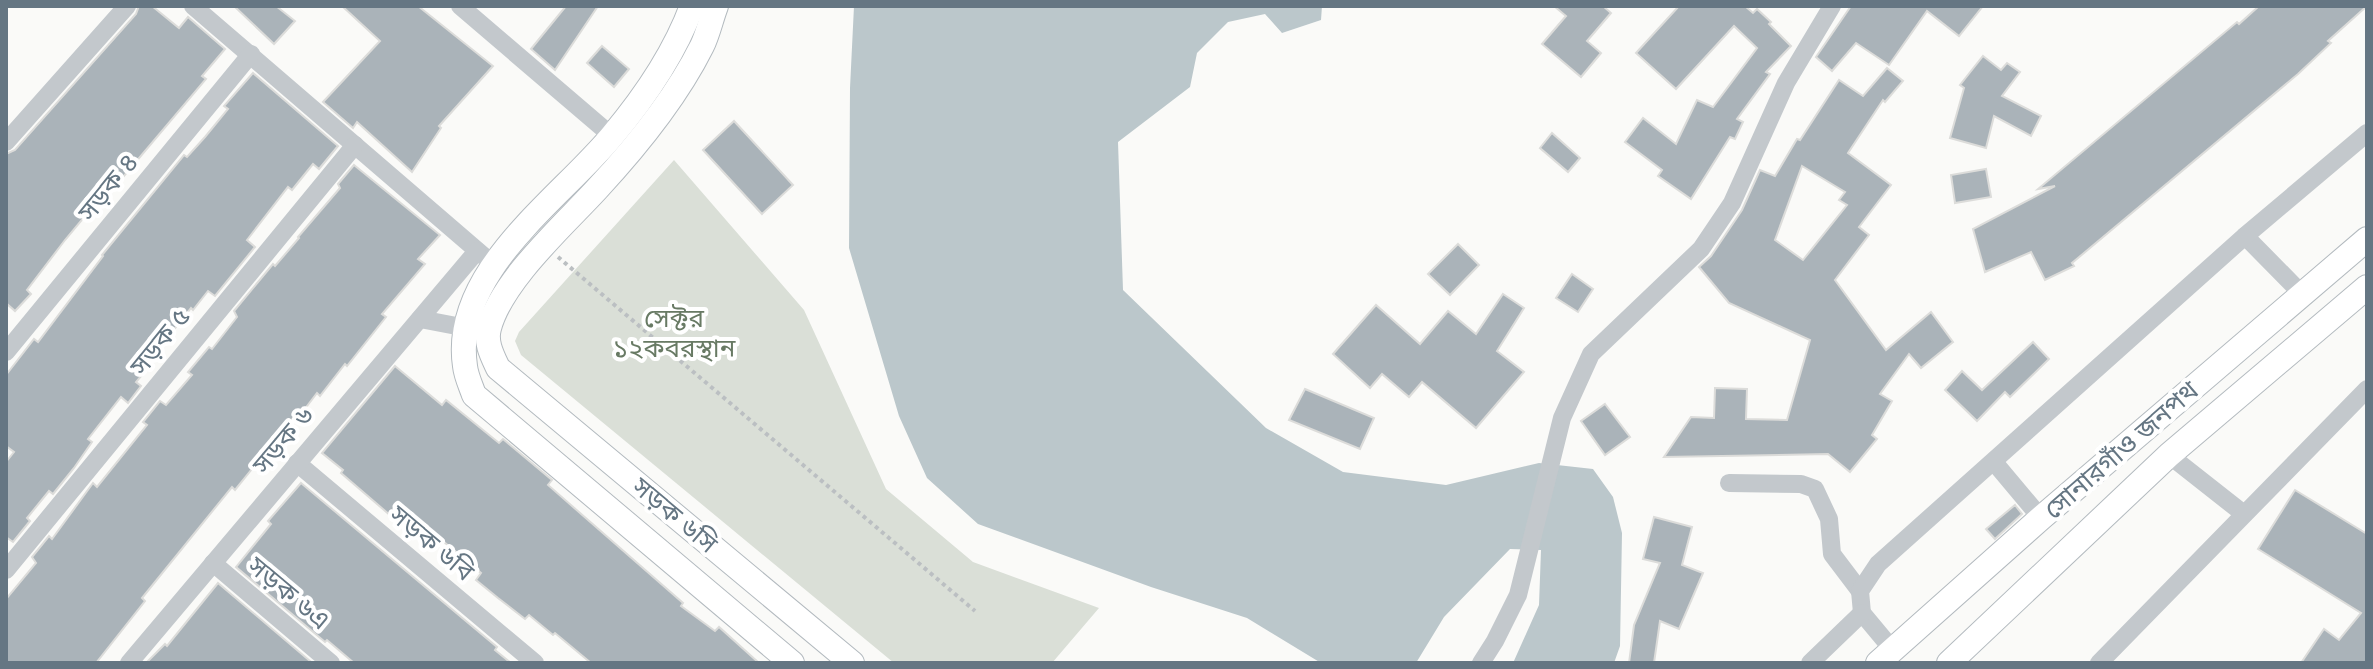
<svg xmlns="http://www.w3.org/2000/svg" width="2373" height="669" font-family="Poppins,'Noto Sans Bengali',sans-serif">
<rect width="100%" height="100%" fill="#fafaf8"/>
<!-- green -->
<polygon fill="#dadfd7" points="674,160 804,310 886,489 973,562 1099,608 1052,663 894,663 521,355 515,341 519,332"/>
<!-- water -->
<polygon fill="#bbc7cb" points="854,6 1322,6 1321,20 1282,33 1265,14 1228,22 1197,53 1190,87 1118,142 1123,290 1266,428 1343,472 1446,485 1539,463 1593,469 1613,497 1622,533 1620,646 1614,663 1513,663 1539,605 1541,550 1510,549 1444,617 1416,663 1321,663 1247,618 1151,587 978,524 927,478 899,416 849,248 850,88"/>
<!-- building -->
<g fill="#aab3b9" stroke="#dcdcda" stroke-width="2" fill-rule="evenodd">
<polygon points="139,6 152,6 179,28 188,17 225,49 202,76 206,79 118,183 115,180 65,240 27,290 31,294 15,311 6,303 6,154 15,150 136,14"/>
<polygon points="234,6 276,6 295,21 274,44"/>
<polygon points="342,6 418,6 493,66 439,126 441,128 412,172 357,122 353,128 323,102 380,41"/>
<polygon points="566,6 598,6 555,70 531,49"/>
<polygon points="1554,6 1603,6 1611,13 1587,41 1601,53 1581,77 1542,44 1566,16"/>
<polygon points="1679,6 1745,6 1753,13 1757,9 1771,22 1769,24 1791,46 1766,72 1770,74 1737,119 1743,122 1735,139 1730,137 1691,199 1658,176 1662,170 1625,142 1643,118 1676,144 1697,100 1713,107 1757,48 1734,26 1676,89 1636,53"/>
<polygon points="1851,6 1983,6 1959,36 1927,11 1889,65 1856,43 1832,71 1816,57"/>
<polygon points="2259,6 2367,6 2328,41 2331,43 2298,74 2072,263 2074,266 2045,280 2031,252 1985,272 1973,229 2055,186 2038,189 2237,22 2239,24"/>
<polygon points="602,46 629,69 614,87 587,63"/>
<polygon points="1983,56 2001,70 2007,63 2020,72 2002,96 2041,116 2031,136 1994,116 1986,148 1950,138 1964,88 1960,85"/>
<path d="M1887 68 1903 81 1885 102 1883 100 1848 153 1891 185 1859 227 1869 235 1835 280 1886 350 1931 312 1953 342 1921 368 1909 354 1880 394 1892 401 1872 435 1877 439 1850 472 1828 454 1664 457 1691 417 1714 418 1715 388 1747 389 1746 419 1787 420 1810 340 1729 303 1699 267 1711 256 1742 210 1760 170 1775 176 1797 139 1800 140 1839 80 1863 96ZM1802 166 1845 192 1839 200 1847 205 1803 260 1775 240Z"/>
<polygon points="253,73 338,146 319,169 313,164 292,190 288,187 247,240 255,247 215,296 208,291 193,310 191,308 140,373 142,375 136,382 141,386 128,403 121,397 88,439 92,442 74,468 53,494 49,491 27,518 30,521 13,542 6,537 6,462 14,452 6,446 6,375 34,339 38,342 103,256 102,255 184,155 187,157 205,137 228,109 224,106"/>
<polygon points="734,121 793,185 762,214 703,150"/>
<polygon points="1552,133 1580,158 1568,172 1540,148"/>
<polygon points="354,165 440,235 418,259 425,264 382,314 386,317 347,366 345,364 320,396 317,393 301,414 298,412 235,490 232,487 142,598 145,601 96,663 6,663 6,599 36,563 32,557 49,536 52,539 93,483 97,487 147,425 143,422 160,401 166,405 192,375 188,372 209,347 212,349 237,317 234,311 273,264 275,266 299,238 298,237 340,188 338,184"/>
<polygon points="1986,169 1991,197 1955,203 1951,175"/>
<polygon points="1458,244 1479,265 1450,295 1428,274"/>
<polygon points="1572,274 1593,289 1578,312 1556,298"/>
<polygon points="1503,294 1524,308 1497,351 1524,372 1476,428 1422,382 1409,397 1382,374 1370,388 1333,354 1376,305 1420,344 1448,311 1476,334"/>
<polygon points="2033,342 2049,359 2010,397 2005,392 1977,421 1945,390 1962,371 1982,390"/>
<polygon points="395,366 442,405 446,400 499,443 503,439 552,480 548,485 683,603 681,606 715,631 719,627 759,663 591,663 555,633 553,635 529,615 525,619 498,598 476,580 481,573 425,526 423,528 398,507 391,516 341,473 343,470 322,453"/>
<polygon points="1305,389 1374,418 1360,449 1289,420"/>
<polygon points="1605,404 1630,437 1605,455 1581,421"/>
<polygon points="301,483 497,647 495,650 511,663 354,663 327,640 325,642 236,567 271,524 268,521"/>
<polygon points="2295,490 2367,534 2367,663 2301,663 2324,629 2339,640 2361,613 2258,549"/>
<polygon points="2015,505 2022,514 1995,539 1986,529"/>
<polygon points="1654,517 1692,527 1682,565 1703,573 1679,629 1660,621 1654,663 1629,663 1634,625 1660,563 1643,559"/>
<polygon points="218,583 310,661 308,663 146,663 165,644 167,646"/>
</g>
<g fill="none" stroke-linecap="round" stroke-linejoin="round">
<!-- secondary casing -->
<g stroke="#b3babf" stroke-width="26">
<g id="secondary">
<path d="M692 6C675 52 644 98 612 136 559 200 451 272 465 366 466 376 471 386 474 395L792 663"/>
<path d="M716 6C711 19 708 34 702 46 676 98 636 147 597 189 564 225 502 280 489 328 485 342 492 355 498 368L852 663"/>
<polyline points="1878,663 2041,518 2367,239"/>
<polyline points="1949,663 2169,455 2367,287"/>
</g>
</g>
<!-- path -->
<polyline stroke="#bbbfc2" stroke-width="4" stroke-dasharray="4 4" stroke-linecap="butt" points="558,257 975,611"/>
<!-- street -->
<g stroke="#c3c8cc" stroke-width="18">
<polyline points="193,6 486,258"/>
<polyline points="460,6 612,136"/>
<polyline points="6,142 127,6"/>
<polyline points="2245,236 2303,295"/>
<polyline points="420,319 467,328"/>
<polyline points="6,352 251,54"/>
<polyline points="2169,455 2244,514"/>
<polyline points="1994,462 2041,518"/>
<polyline points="297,463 535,663"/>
<polyline points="1729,483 1801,484 1815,489 1829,519 1832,554 1860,591"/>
<polyline points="213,563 331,663"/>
<polyline points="6,570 355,145"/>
<polyline points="1892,649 1862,613 1860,591 1878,564 2245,236 2367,133"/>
<polyline points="129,663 477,251"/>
<polyline points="1481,663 1495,641 1518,595 1562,418 1591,354 1701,249 1732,203 1786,83 1832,6"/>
<polyline points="1810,663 1862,613"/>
<polyline points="2099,663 2367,389"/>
</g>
<!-- secondary -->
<use href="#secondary" stroke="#fff" stroke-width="24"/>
</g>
<g text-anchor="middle" stroke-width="8" stroke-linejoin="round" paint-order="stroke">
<!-- street labels -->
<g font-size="26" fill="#657683" stroke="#fff">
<text transform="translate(108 187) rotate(-51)" y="9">সড়ক ৪</text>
<text transform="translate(160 341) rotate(-51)" y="9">সড়ক ৫</text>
<text transform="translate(283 440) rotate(-50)" y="9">সড়ক ৬</text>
<text transform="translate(2121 450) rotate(-41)" y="9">সোনারগাঁও জনপথ</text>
<text transform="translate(675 515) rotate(40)" y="9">সড়ক ৬সি</text>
<text transform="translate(432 543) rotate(40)" y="9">সড়ক ৬বি</text>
<text transform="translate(289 593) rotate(40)" y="9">সড়ক ৬এ</text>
</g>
<!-- park labels -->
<g font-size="26" fill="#687a64" stroke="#fff">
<text x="674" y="327">সেক্টর<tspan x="674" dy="30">১২কবরস্থান</tspan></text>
</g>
</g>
<!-- border -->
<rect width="2373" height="669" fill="none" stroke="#657683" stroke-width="16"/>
</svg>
